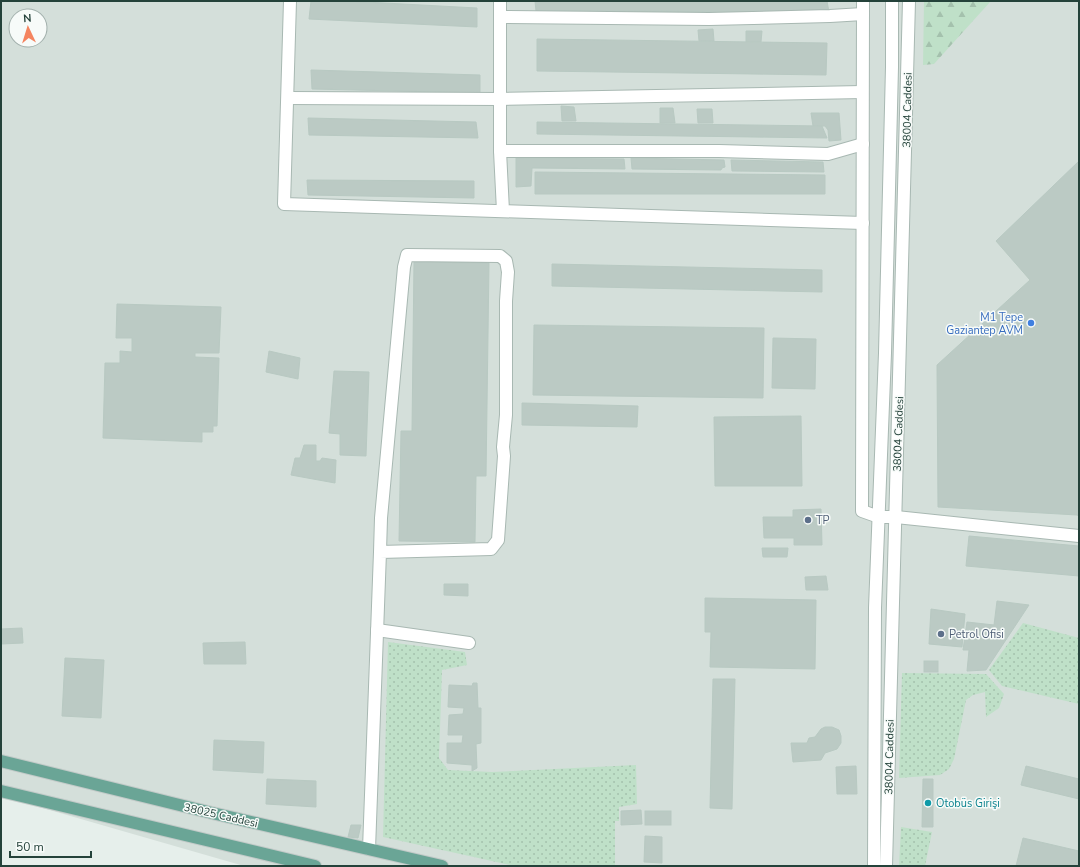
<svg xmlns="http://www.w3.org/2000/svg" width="1080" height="867" font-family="'Nunito Sans',sans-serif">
<defs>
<pattern id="grass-dots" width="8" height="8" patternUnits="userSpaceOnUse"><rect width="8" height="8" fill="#bfe0c8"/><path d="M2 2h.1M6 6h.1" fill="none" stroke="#a4c1ad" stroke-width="1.8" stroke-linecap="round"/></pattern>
<pattern id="forest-firs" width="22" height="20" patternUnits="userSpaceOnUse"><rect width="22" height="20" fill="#bfe0c8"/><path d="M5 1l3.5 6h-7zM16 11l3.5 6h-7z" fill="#a4c1ad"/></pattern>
</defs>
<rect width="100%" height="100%" fill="#e6efeb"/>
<!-- built -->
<path fill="#d4dfda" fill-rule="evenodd" d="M1 1H1079V866H244L1 796ZM16 16H40V40H16Z"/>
<!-- grass -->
<g fill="url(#grass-dots)">
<polygon points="1023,623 1079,638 1079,704 1002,686 989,670"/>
<polygon points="388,642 465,652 467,665 442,670 439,758 448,770 492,772 636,765 637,804 619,807 619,821 615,821 615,866 515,866 383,837"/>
<polygon points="902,673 986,674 1004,694 999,708 986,717 985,692 973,695 966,700 954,759 949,769 940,775 899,778"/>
<polygon points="901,827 932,832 925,866 899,866"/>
</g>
<!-- forest -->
<polygon fill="url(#forest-firs)" points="924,1 991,1 934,64 923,65"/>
<!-- building -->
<g fill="#bbcac4" stroke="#b8c9c2">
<polygon points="311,1 347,1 477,8 477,27 309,19"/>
<polygon points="535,1 827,1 829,12 536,11"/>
<polygon points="713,29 714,41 699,41 698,30"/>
<polygon points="746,31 762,31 761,42 746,42"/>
<polygon points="537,39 827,43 826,75 537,71"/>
<polygon points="311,70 480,75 480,93 312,89"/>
<polygon points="561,106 574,107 576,121 562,121"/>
<polygon points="660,108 673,108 675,123 660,123"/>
<polygon points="697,109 712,109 713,123 698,123"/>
<polygon points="811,113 839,113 841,140 829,141 828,130 825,126 813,126"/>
<polygon points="308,118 476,122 478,138 309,135"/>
<polygon points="537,122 822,126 827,138 537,134"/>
<polygon points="516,158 624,159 625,169 532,168 531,186 516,187"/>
<polygon points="631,158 724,160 725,167 722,168 721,170 632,169"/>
<polygon points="731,160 823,162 824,172 732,171"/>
<polygon points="1079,161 1079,516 1077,515 938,507 937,365 1030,280 996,241"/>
<polygon points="535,172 825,175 825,194 535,194"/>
<polygon points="307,180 474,181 474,198 308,195"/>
<polygon points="414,262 489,263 486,476 476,476 475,542 399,541 401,431 412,431"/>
<polygon points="552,264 822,270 822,292 552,286"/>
<polygon points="117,304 221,307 219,353 195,353 195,357 219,358 217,426 213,426 213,432 202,432 202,442 103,438 105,363 120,363 120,351 132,352 132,338 116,338"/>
<polygon points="534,325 764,328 763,398 533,395"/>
<polygon points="773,338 816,339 815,389 772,388"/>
<polygon points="269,351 300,358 298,379 266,372"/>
<polygon points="334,371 369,372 366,456 340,455 340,434 329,433"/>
<polygon points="522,403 638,406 637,427 522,425"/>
<polygon points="801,416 802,486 715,486 714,417"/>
<polygon points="304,445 316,445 316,461 320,461 322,458 336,460 335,483 291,475 295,458 300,458"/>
<polygon points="821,509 822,545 794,545 794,538 764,538 763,517 793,517 793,510"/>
<polygon points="969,536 1079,546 1079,576 966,566"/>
<polygon points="762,548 788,548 787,557 763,557"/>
<polygon points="826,576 828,590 806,590 805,577"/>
<polygon points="444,584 468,584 468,596 444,595"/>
<polygon points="705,598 816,600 815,669 710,667 711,632 705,632"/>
<polygon points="997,601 1029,605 986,670 967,671 969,650 963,650 967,622 994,625"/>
<polygon points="931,609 965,614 962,647 929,644"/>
<polygon points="22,628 23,643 1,644 1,629"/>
<polygon points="245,642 246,664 204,664 203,643"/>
<polygon points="65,658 104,660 101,718 62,716"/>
<rect x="924" y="661" width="14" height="11"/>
<polygon points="713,679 735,679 732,809 710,808"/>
<polygon points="473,683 477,683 478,708 481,708 481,743 476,744 477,768 472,771 472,765 447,763 447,743 462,743 463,735 448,735 449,715 463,714 464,708 448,707 449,685 472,686"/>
<polygon points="825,727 832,727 839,730 841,736 841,743 837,749 825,753 821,760 793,762 791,743 807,743 809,738 815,737 821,729"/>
<polygon points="214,740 264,742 263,773 213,770"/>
<polygon points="856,766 857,794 837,794 836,767"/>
<polygon points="1026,766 1079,779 1079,799 1021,785"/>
<polygon points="267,779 316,781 316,807 266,804"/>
<polygon points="923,779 933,779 933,827 922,827"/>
<polygon points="641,810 642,824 621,825 621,811"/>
<rect x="645" y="811" width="26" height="14"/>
<polygon points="351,825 361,825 358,838 348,837"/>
<polygon points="645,836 662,837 662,863 644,862"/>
<polygon points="1023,838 1079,851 1079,866 1016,866"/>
</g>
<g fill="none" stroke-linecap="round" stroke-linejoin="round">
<!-- minor casing -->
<g stroke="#a8b8b2" stroke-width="14">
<g id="minor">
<polyline points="290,1 284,204 863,223"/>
<polyline points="500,1 500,151 503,211"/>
<polyline points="863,1 862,511 879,517 896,517 1079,536"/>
<polyline points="501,17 709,19 830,16 863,14"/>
<polyline points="288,98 500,99 862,92"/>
<polyline points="500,151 719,151 828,154 863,144"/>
<polyline points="377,630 469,643"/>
<polyline points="369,849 380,552 381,518 404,267 407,255 500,256 506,261 508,272 506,301 506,415 503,447 504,456 498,540 491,549 380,552"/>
<polyline points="874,866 875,608 885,353 892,67 892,1"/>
<polyline points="886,866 909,1"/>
</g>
</g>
<!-- major casing -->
<g stroke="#c2cac8" stroke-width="14">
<g id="major">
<polyline points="1,761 212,813 442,866"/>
<polyline points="1,791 315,866"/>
</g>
</g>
<!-- minor -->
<use href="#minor" stroke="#fff" stroke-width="12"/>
<!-- major -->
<use href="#major" stroke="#6aa596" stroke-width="12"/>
</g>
<!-- markers -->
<circle fill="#3f7fe0" stroke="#f7fbf9" stroke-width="1.5" cx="1031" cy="323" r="4"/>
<g fill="#5c6f8a" stroke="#f7fbf9" stroke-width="1.5">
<circle cx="808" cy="520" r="4"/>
<circle cx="941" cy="634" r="4"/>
</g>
<circle fill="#0f9aa8" stroke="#f7fbf9" stroke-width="1.5" cx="928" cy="803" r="4"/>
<g text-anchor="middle" stroke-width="3" stroke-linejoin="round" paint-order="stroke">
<!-- street labels -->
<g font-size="11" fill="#24423a" stroke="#f7fbf9">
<text transform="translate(907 110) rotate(-89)" y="4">38004 Caddesi</text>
<text transform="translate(898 434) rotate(-88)" y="4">38004 Caddesi</text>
<text transform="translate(889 757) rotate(-89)" y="4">38004 Caddesi</text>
<text transform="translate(221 815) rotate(13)" y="4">38025 Caddesi</text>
</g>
<!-- shop labels -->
<g font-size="11" fill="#366cbe" stroke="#f7fbf9" text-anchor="end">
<text x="1023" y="321">M1 Tepe<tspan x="1023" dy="13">Gaziantep AVM</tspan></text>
</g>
<!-- service labels -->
<g font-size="11" fill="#4e5e75" stroke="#f7fbf9" text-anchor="start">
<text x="816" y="524">TP</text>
<text x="949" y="638">Petrol Ofisi</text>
</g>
<!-- culture labels -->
<g font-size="11" fill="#0d838f" stroke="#f7fbf9" text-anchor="start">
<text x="936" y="807">Otobüs Girişi</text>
</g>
</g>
<!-- border -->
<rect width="1080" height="867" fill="none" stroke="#24423a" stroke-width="4"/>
<!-- north arrow -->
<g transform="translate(28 28) rotate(356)"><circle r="19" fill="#f7fbf9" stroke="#a3b1ad"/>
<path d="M0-3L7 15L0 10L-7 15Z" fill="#f4845f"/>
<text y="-6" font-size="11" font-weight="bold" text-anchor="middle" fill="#24423a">N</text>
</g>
<!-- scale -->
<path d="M10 851v6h81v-6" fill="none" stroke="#24423a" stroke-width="2"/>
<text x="16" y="851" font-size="12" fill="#24423a" stroke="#f7fbf9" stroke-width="3" paint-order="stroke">50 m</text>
</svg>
